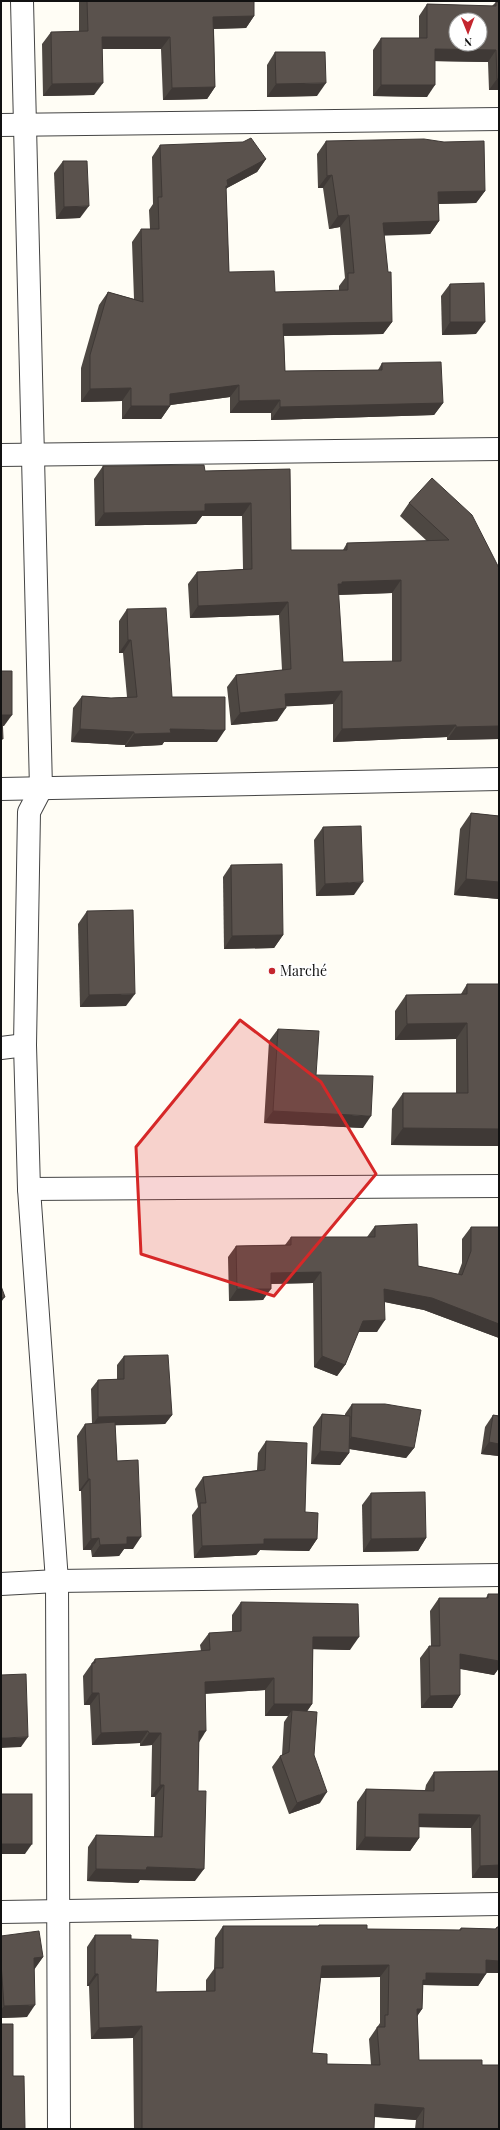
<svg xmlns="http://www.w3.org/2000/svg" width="500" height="2130" font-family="'Playfair Display',serif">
<rect width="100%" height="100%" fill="#fffdf5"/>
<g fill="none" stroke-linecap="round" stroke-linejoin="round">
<!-- minor casing -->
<g stroke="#444" stroke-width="24">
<g id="minor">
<polyline points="22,1 41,789 29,812 25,1045 29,1189 57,1581 59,2129"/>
<polyline points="1,125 499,119"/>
<polyline points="1,455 499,449"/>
<polyline points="1,789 499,779"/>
<polyline points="1,1048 25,1045"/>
<polyline points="29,1189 499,1186"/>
<polyline points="1,1584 57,1581 499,1575"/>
<polyline points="1,1912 499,1904"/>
</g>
</g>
<!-- minor -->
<use href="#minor" stroke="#fff" stroke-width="22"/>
</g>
<!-- wall -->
<g fill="#4d4742" fill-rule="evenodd">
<polygon points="79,1 254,1 254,16 246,28 214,29 215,87 207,99 163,100 161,49 102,49 94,95 43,96 42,44 51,32 79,32"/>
<polygon points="496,2 499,90 489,90 488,62 435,61 427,97 373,96 373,50 381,38 419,38 419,16 427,4 492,6"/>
<polygon points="275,52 317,96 267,97 267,65"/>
<polygon points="326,141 485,191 476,203 439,204 439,221 430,234 384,235 392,322 383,334 284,336 285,371 378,370 382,363 443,403 434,415 271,420 271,413 230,413 230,397 170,405 170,406 161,419 122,419 122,401 81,402 81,368 99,305 108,292 134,299 132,242 141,229 150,229 149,210 153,204 152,157 160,145 266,159 257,172 227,188 226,189 229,272 275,292 339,291 339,286 345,278 340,227 329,229 323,188 318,188 317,154"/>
<polygon points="63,161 80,218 56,219 54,173"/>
<polygon points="450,284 476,334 442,335 441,296"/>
<path d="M103 466 205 471 290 469 291 550H343L347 543 427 541 400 516 409 503 472 515 499 739 447 740V737L333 742V704L286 706 277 721 231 725 227 687 236 675 282 670 279 615 190 618 188 584 197 572 243 569 242 516H202L196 524 95 526 94 479ZM392 593V662H343L338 595Z"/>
<polygon points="127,609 172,697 217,742 164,742 162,745 125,747 125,745 71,742 73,708 82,696 111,698 127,697 123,653 119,653 119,621"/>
<polygon points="471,813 499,816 499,899 454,895 460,829"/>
<polygon points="323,827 354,895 316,896 314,840"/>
<polygon points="231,865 283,935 274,948 224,949 223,877"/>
<polygon points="87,911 126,1006 80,1007 78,924"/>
<polygon points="467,984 499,984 499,1146 391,1145 392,1109 403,1093 456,1093 456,1039 395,1040 395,1011 406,995 461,994"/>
<polygon points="278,1029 316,1075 363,1128 264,1123 269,1041"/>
<polygon points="375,1226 418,1266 458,1274 462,1263 462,1239 471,1227 499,1227 499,1338 424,1310 384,1302 377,1332 358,1332 345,1365 337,1376 314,1367 313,1283 271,1284 263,1300 229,1301 228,1257 236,1246 285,1245 291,1237 367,1237"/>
<polygon points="124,1356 172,1415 165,1424 115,1425 117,1461 133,1549 124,1549 119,1556 92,1557 91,1550 83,1550 81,1491 79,1491 77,1436 85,1424 92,1424 91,1389 98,1380 117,1379 117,1365"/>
<polygon points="352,1404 414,1448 406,1458 349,1449 349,1453 340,1465 311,1464 313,1427 322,1414 345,1415 345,1414"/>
<polygon points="493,1415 499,1416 499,1456 481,1454 485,1427"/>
<polygon points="266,1441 305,1512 317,1539 309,1551 260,1550 256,1555 194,1558 192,1515 198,1507 195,1489 203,1477 257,1470 258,1453"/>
<polygon points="371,1493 426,1538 418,1551 363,1552 362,1505"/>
<polygon points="488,1594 499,1668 494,1675 460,1669 460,1695 452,1708 421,1708 420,1658 429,1646 431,1646 430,1611 439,1598 486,1598"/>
<polygon points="241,1602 350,1650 313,1649 312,1704 307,1711 314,1755 320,1803 289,1814 272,1767 280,1756 282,1755 284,1722 288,1716 265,1716 265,1690 205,1694 199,1742 195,1881 140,1880 138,1883 87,1881 88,1847 96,1835 154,1837 155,1797 151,1797 152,1745 140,1746 140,1743 92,1745 90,1705 84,1705 83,1676 95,1659 201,1651 200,1645 209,1633 232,1632 232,1615"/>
<polygon points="499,1771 499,1878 472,1878 471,1828 419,1827 419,1838 410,1851 356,1850 357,1802 366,1789 425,1790 426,1785 434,1772"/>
<path d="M319 1925 367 1929 459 1930 461 1928 495 1929 497 1927H499V1973H486L478 1986 423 1985 422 2009 417 2016 419 2060 482 2065 499 2129H415L416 2120 374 2117V2129H134L133 2038 91 2039 89 1986H87V1947L95 1935 131 1939 156 1992 206 1991V1980L214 1969 215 1938 223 1926H318ZM380 1977V2023L369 2039 371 2065 327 2064 312 2053 320 1978Z"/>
<polygon points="1,1936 43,1957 34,1969 27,2017 1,2018"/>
</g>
<!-- shaded-wall -->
<g fill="#3f3936">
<polygon points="254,16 246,28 205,29 213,17"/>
<polygon points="102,37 170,37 161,49 93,49"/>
<polygon points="435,49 496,50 488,62 427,61"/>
<polygon points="497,79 499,79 499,90 489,90"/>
<polygon points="103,83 94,95 43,96 52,84"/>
<polygon points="326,83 317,96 267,97 276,84"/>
<polygon points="381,85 435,85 427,97 373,96"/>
<polygon points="215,87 207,99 163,100 172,88"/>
<polygon points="266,159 257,172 227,188 219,199 227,180"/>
<polygon points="332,175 323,188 318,188 327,176"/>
<polygon points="485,191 476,203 429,204 438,192"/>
<polygon points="89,206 80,218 56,219 64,207"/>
<polygon points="349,215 340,227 329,229 338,216"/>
<polygon points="439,221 430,234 374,236 383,223"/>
<polygon points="392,322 383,334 274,336 283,324"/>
<polygon points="450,322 485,322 476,334 442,335"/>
<polygon points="239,385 230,397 163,406 170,406 161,419 122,419 131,406 170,394"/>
<polygon points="131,388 122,401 81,402 90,389"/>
<polygon points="280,400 271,413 230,413 239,401"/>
<polygon points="443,403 434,415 271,420 280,407"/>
<polygon points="251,503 242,516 202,516 196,524 95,526 104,513 205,504"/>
<polygon points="401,580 392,593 334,595 338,584 342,582"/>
<polygon points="288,602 279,615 190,618 198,606"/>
<polygon points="128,640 131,640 123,653 119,653"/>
<polygon points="342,691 333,704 276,707 285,694"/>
<polygon points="286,708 277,721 231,725 240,713"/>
<polygon points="2,715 12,715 4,726 1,726"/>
<polygon points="456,725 447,737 333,742 342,729"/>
<polygon points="499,726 499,739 447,740 456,727"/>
<polygon points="80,729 134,732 125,745 71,742"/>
<polygon points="170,729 225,730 217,742 164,742 162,745 125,747 134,734"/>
<polygon points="466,879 499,882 499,899 454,895"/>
<polygon points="363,882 354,895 316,896 325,884"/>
<polygon points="283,935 274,948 224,949 232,936"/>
<polygon points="135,994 126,1006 80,1007 89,995"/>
<polygon points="467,1023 456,1039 395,1040 407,1024"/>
<polygon points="273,1111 371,1116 363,1128 264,1123"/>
<polygon points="403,1128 499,1129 499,1146 391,1145"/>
<polygon points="321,1272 313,1283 263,1284 271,1273"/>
<polygon points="237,1289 271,1289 263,1300 229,1301"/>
<polygon points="384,1289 432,1298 499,1324 499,1338 424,1310 376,1300"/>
<polygon points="5,1297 1,1302 1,1298"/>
<polygon points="385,1320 377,1332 355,1332 363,1321"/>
<polygon points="322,1356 345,1365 337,1376 314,1367"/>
<polygon points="172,1415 165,1424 92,1426 98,1417"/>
<polygon points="351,1437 414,1448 406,1458 344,1448"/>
<polygon points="489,1442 499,1444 499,1456 481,1454"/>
<polygon points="320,1451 349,1453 340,1465 311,1464"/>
<polygon points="88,1479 90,1479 81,1491 79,1491"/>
<polygon points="127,1537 141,1537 133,1549 124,1549 119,1556 92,1557 100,1545"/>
<polygon points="99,1538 91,1550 83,1550 91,1539"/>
<polygon points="426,1538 418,1551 363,1552 371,1539"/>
<polygon points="264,1539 317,1539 309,1551 260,1550 256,1555 194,1558 202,1546"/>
<polygon points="313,1637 359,1637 350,1650 304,1649"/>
<polygon points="460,1654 499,1661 499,1668 494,1675 451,1667"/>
<polygon points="274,1678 265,1690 196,1694 205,1682"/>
<polygon points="92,1693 99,1693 90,1705 84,1705"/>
<polygon points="460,1695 452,1708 421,1708 430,1696"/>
<polygon points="274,1704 312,1704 304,1716 292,1710 288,1716 265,1716"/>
<polygon points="148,1731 140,1743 92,1745 101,1733"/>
<polygon points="199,1731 206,1731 198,1744"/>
<polygon points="149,1733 161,1733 152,1745 140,1746"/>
<polygon points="28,1737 21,1747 1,1748 1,1738"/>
<polygon points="160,1785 164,1785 155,1797 151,1797"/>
<polygon points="327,1792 320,1803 289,1814 297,1803"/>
<polygon points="419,1814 480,1815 471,1828 411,1827"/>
<polygon points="365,1837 419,1838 410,1851 356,1850"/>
<polygon points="1,1844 32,1844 25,1854 1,1854"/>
<polygon points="499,1865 499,1878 472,1878 480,1866"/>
<polygon points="147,1867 204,1869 195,1881 140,1880 138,1883 87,1881 96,1869"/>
<polygon points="43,1957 34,1970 34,1958"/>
<polygon points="486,1960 499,1961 499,1973 477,1972"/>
<polygon points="389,1965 380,1977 313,1978 322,1966"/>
<polygon points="426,1973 486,1974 478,1986 423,1985 417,1992"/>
<polygon points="95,1974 98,1974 89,1986 87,1986"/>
<polygon points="35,2005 27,2017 1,2018 1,2010 4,2006"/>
<polygon points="417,2009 422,2009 414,2021"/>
<polygon points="142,2026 133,2038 91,2039 99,2028"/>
<polygon points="375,2104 424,2108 416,2120 366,2116"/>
</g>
<!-- building -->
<g fill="#5a524d" stroke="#3f3936" fill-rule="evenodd">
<polygon points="87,1 254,1 254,16 213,17 215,87 172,88 170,37 102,37 103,83 52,84 51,32 88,31"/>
<path d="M496 2H499V79H497L496 50 435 49V85H381V38H427V4L496 6ZM456 20H480V44H456Z"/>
<polygon points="275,52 325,52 326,83 276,84"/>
<polygon points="251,138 266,159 227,180 228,186 226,186 229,272 274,271 275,292 348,290 348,273 354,273 349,215 338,216 332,175 327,176 326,141 424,139 444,142 484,141 485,191 438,192 439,221 383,223 388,272 391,272 392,322 283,324 285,371 382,370 382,363 441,362 443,403 280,407 280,400 239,401 239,385 170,394 170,406 131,406 131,388 90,389 90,355 108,292 143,302 141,229 159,229 158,197 162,197 160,145 243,142"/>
<polygon points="63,161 87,161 89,206 64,207"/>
<polygon points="484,283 485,322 450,322 450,284"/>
<path d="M204 465 205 471 290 469 291 550H347V543L449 540 409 503 432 478 472 515 499 568V726L456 727V725L342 729V691L285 694 286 708 240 713 236 675 291 669 288 602 198 606 197 572 252 569 251 503 205 504V511L104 513 103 466ZM401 580V661L343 662 338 584H342V582Z"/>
<polygon points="166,608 172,697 225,697 225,730 170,729 171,733 134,734 134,732 80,729 82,696 111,698 137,697 131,640 128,640 127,609"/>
<polygon points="1,656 1,671 12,671 12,715 2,715 3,739 1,739"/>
<polygon points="471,813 499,816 499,882 466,879"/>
<polygon points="361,826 363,882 325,884 323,827"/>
<polygon points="282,864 283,935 232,936 231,865"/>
<polygon points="133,910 135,994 89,995 87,911"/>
<polygon points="467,984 499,984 499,1129 403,1128 403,1093 468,1093 467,1023 407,1024 406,995 467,994"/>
<polygon points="278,1029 319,1031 316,1075 373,1076 371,1116 273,1111"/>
<polygon points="417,1224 418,1266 462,1275 471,1251 471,1227 499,1227 499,1324 432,1298 384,1289 385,1320 363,1321 345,1365 322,1356 321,1272 271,1273 271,1289 237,1289 236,1246 291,1245 291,1237 375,1237 375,1226"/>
<polygon points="1,1286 5,1297 1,1298"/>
<polygon points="168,1355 172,1415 98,1417 98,1380 124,1379 124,1356"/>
<polygon points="352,1404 385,1404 421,1410 414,1448 351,1437"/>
<polygon points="322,1414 350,1416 349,1453 320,1451"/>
<polygon points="493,1415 499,1416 499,1444 489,1442"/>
<polygon points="115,1422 117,1461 138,1460 141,1537 127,1537 127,1544 100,1545 99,1538 91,1539 90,1479 88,1479 85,1424"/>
<polygon points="266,1441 307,1443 305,1512 318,1513 317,1539 264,1539 264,1544 202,1546 200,1503 206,1503 203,1477 265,1470"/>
<polygon points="425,1492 426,1538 371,1539 371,1493"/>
<polygon points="488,1594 499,1594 499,1661 460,1654 460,1695 430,1696 429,1646 440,1646 439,1598 488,1598"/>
<polygon points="241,1602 358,1604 359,1637 313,1637 312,1704 274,1704 274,1678 205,1682 206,1731 199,1731 198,1791 206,1791 204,1869 147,1867 146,1870 96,1869 96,1835 162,1837 164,1785 160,1785 161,1733 149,1733 148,1731 101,1733 99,1693 92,1693 92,1663 95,1663 95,1659 210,1650 209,1633 241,1631"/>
<polygon points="26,1674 28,1737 1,1738 1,1675"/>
<polygon points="292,1710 317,1712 314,1755 327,1792 297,1803 280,1756 289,1752"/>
<polygon points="499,1771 499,1865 480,1866 480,1815 419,1814 419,1838 365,1837 366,1789 434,1791 434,1772"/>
<rect x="1" y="1794" width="31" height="50"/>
<path d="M319 1925H367V1929L461 1930V1928L496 1929 497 1927H499V1961L486 1960V1974L426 1973V1980H423L422 2009H417L419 2060H482V2065H499V2129H423L424 2108 375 2104 374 2129H142V2026L99 2028 98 1974H95V1935H131V1939L158 1940 156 1992 215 1991V1968H223V1926H319ZM389 1965 388 2015H385V2027H377L380 2065 327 2064V2054L312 2053 322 1966Z"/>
<polygon points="39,1931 43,1957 34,1958 35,2005 4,2006 1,1963 1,1936"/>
<polygon points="1,2024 13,2024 13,2076 24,2076 25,2129 1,2129"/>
</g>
<!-- marked area -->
<path fill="#d62828" fill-opacity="0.2" stroke="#d62828" stroke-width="3" stroke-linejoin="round" d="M240 1020 321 1082 376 1174 274 1296 141 1254 136 1147Z"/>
<!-- markers -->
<circle fill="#c4262e" stroke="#fff" stroke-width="1.5" cx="272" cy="971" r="4"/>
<g text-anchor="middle" stroke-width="4" stroke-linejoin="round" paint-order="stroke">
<!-- poi labels -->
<g font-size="14" fill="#111" stroke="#fff" text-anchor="start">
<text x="280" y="976">Marché</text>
</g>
</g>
<!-- border -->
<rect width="500" height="2130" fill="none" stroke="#111111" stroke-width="4"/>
<!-- north arrow -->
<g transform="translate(468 32) rotate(179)"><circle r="19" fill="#ffffff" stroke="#a0a0a0"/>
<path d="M0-3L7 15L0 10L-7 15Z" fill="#c4262e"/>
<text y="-6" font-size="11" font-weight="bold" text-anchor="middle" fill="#111111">N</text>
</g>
</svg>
